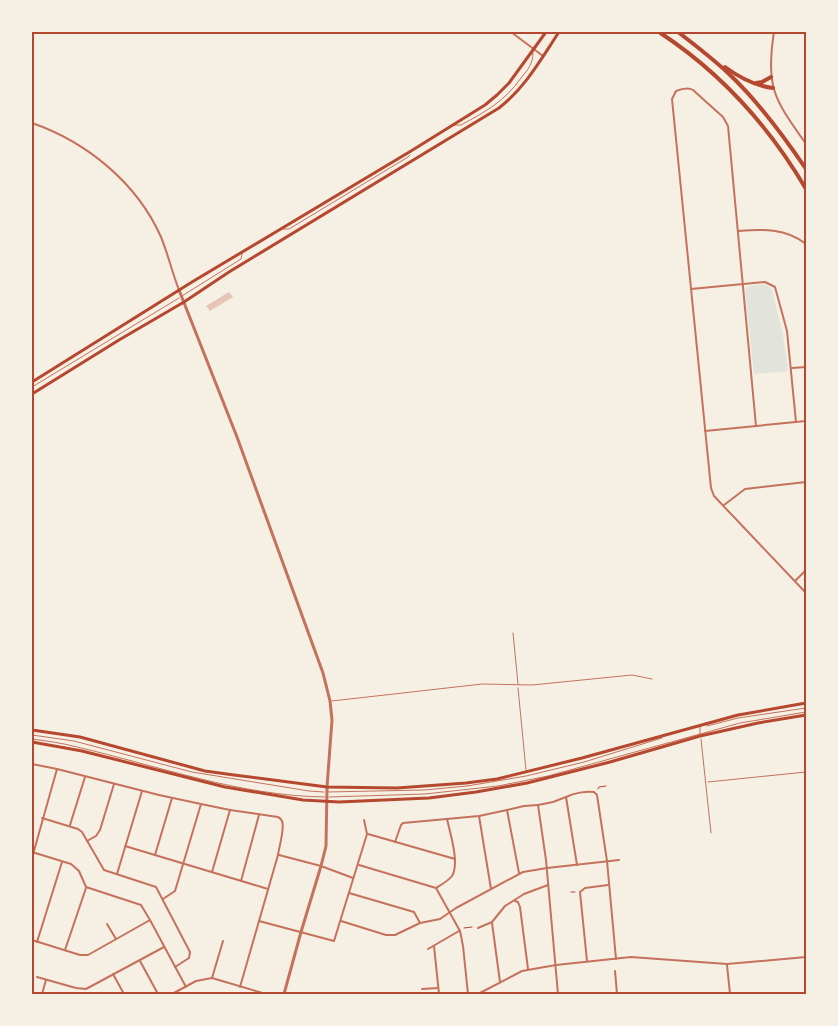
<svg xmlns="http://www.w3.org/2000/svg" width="838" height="1026" font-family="Lato,sans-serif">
<rect width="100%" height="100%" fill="#f6efe4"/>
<!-- green -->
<polygon fill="#e2e4dc" points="764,284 768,286 772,290 783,335 788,371 754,374 745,290 749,286"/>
<!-- building -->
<polygon fill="#e6c5b7" points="229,292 233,297 210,311 206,306"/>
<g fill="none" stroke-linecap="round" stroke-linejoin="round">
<!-- path -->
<g stroke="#b5482f" stroke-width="1">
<polyline points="598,789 599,787 606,786"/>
<polyline points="571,892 575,892"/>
<polyline points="464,928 472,927"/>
</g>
<!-- service -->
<g stroke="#c5725c" stroke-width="1">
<path d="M454 125H461C485 112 505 101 521 78 528 70 533 63 533 53"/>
<polyline points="283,229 289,229 408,157 410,155"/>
<polyline points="182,296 241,259 242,254"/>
<polyline points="32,387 179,298"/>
<polyline points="513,633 518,684"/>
<polyline points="518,688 526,770"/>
<polyline points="332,701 482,684 532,685 632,675 652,679"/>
<polyline points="707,726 738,718 806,708"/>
<polyline points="700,727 700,735"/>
<polyline points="32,735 74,741 192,772 309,791 324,792"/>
<path d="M32 739C47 741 62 743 77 747 159 766 240 796 325 797"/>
<polyline points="701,739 711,833"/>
<polyline points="708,782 806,772"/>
<polyline points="327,792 424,790 467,786 497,781 526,776 584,762 662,738"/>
<polyline points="329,797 425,794 498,786 548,776 740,723 806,712"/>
</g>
<!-- minor -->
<g stroke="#c5725c" stroke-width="2">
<polyline points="511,32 543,56"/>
<path d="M774 32C765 88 775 100 806 144"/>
<path d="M32 123C87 142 137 183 161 237 168 254 172 272 179 290"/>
<path d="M738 231C762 229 786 228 806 244"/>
<polyline points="691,289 765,282 775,287 787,331 796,422"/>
<polyline points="792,368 806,367"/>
<path d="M756 426 728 126 723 117 693 90C688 87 681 89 676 91L672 99 711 488 714 496 806 593"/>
<polyline points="705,431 806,421"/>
<polyline points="724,505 745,489 806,482"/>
<polyline points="795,581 806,570"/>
<polyline points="32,764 57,769 159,795 201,804"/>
<path d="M230 810 278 817C280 818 281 819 282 821 285 828 279 847 278 855L240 987"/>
<polyline points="479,816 491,889"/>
<polyline points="42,818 78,829 82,832 104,870 156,887 190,952 189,958 175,967"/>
<polyline points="70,825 85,777"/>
<polyline points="368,834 455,859"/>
<polyline points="87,841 96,836 100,830 114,784"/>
<polyline points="395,842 401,825 403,823 479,816 507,810"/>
<polyline points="125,846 268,889"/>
<polyline points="32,852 71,864 79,871 86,887 141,905 150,920 186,987"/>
<polyline points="155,855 172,798"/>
<polyline points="279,855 321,866 353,878"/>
<polyline points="32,858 57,769"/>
<polyline points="359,865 436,888"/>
<path d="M577 865 566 797C574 793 586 791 594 792L597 795 607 861 616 959"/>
<polyline points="519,873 507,810 524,806 538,805"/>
<polyline points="117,874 142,791"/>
<polyline points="241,881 259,815"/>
<polyline points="436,888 460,931 463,946 468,994"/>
<path d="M436 888C441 885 448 881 452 876 460 864 450 833 447 819"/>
<polyline points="349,893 414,912 420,923"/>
<polyline points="163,899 175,891 201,804 230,810 212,872"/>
<polyline points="515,901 518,902 520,907 528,969"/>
<polyline points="259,921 334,941 367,834 364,820"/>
<polyline points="341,921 386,935 395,935 420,923 440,919 456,908 523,872 547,868 619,860"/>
<polyline points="492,923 500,982"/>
<polyline points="107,924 116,939"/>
<polyline points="478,928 492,922 505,906 524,894 548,885"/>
<polyline points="32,940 80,955 88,955 150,920"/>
<polyline points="37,942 62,862"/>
<polyline points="434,946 439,994"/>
<polyline points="428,949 459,931"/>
<polyline points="65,950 86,888"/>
<polyline points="140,961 158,994"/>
<polyline points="587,961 580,892 585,888 608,885"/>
<polyline points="727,965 730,994"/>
<polyline points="615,971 617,994"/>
<polyline points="113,974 124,994"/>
<polyline points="37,977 76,988 86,989 164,947"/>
<polyline points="212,978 223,941"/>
<polyline points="422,989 438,988"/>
<polyline points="42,994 46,980"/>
<polyline points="172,994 196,981 212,978 266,994"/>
<polyline points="478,994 522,971 556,965 631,957 727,964 806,957"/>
<polyline points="558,994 546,860 538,805 553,802 566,797"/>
</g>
<!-- tertiary -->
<polyline stroke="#c5725c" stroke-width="3" points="179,290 237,437 323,673 330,701 332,720 327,787 326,846 321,866 301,932 284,994"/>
<!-- secondary -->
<g stroke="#b5482f" stroke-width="3">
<polyline points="32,382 192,282 411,151 485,105 497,95 509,83 546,32"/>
<path d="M32 394 119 340 184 302 229 272 499 108C525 88 541 59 559 32"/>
<polyline points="32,730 80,737 205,771 234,775 327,787 397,788 466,783 497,779 582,758 738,715 806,703"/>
<polyline points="32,742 82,751 225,787 303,800 339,802 429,798 476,792 527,783 610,762 700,736 758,723 806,715"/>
</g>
<!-- primary -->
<g stroke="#b5482f" stroke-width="4">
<path d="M659 32C720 72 769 126 806 189"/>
<path d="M678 32C695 45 712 58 728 73 758 101 783 135 806 169"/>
<path d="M725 67C740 78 755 86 773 88"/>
<polyline points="756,83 762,82 771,77"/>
</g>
</g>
<!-- border -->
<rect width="838" height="1026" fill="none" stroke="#f6efe4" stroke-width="66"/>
<rect x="33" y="33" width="772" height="960" fill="none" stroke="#b5482f" stroke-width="2"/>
</svg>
